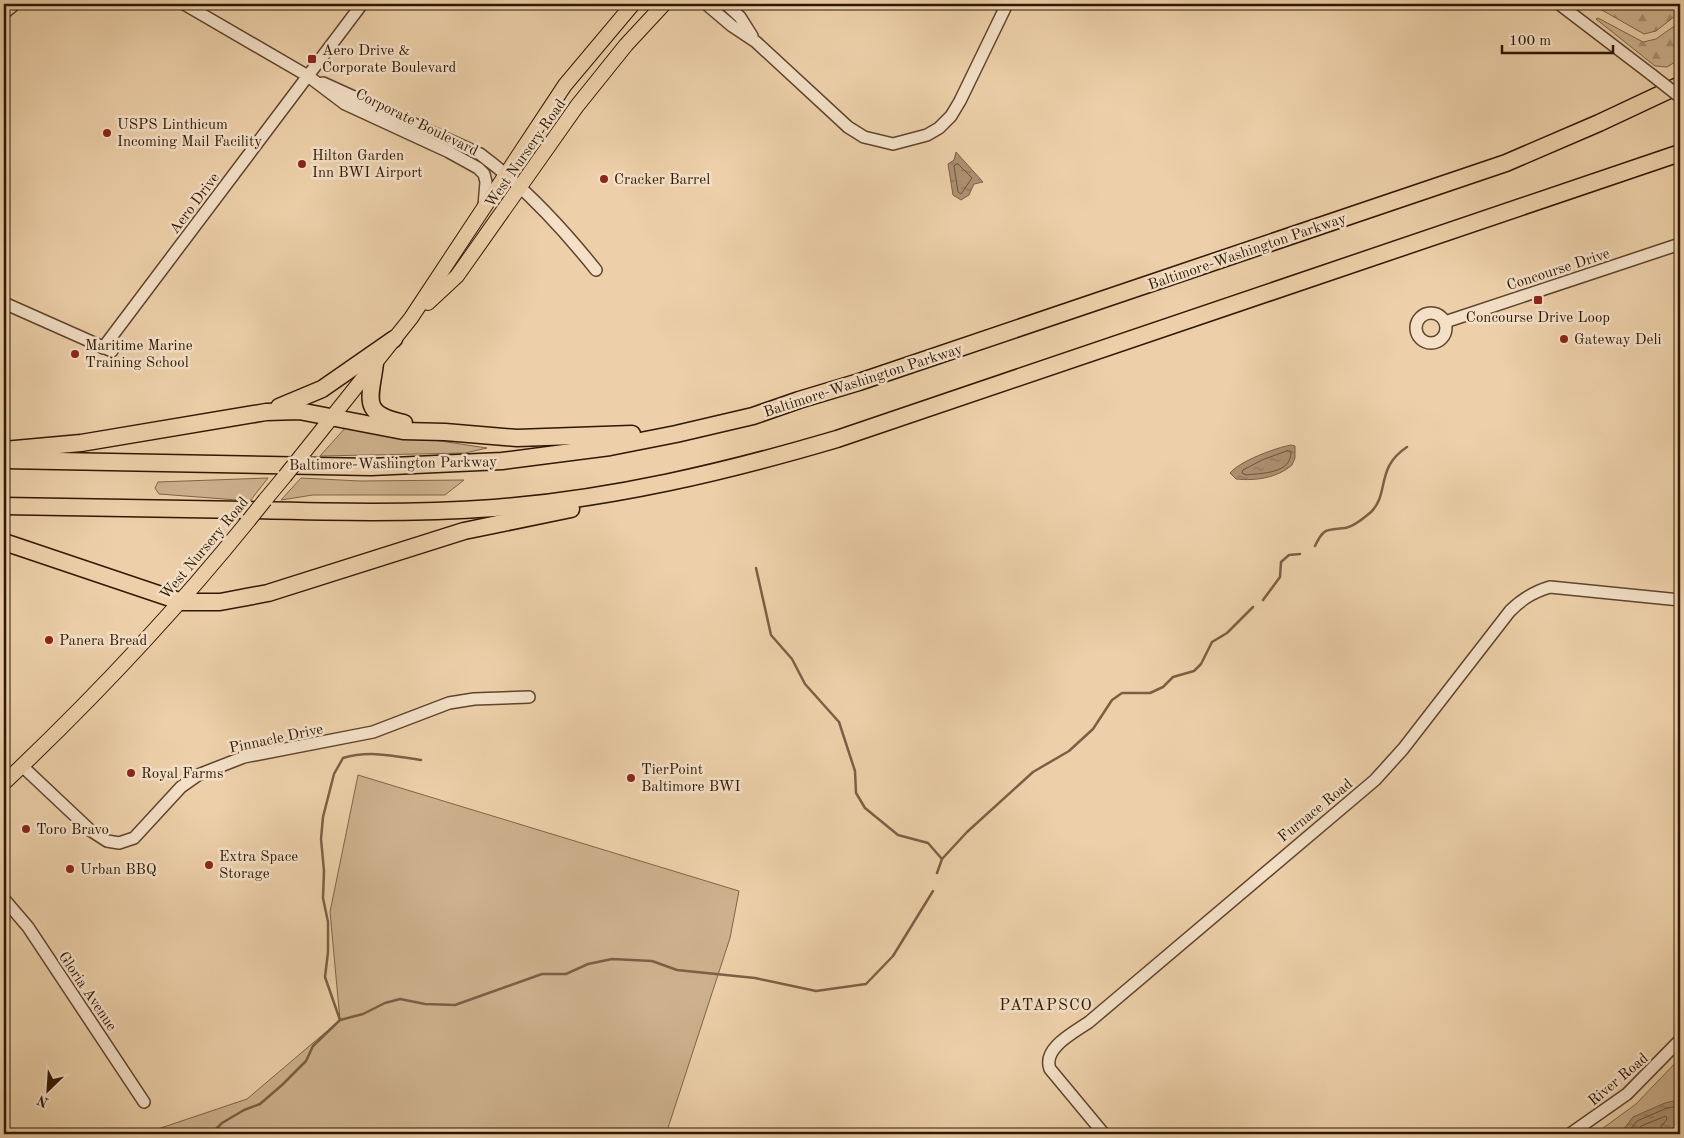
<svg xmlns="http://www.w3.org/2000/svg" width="1684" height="1138" font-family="'Old Standard TT',serif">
<defs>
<pattern id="forest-firs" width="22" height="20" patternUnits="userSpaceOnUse" patternTransform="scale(1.25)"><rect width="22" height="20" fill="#cdb18d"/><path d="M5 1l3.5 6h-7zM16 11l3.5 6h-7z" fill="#a78f71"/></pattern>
<pattern id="water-ripples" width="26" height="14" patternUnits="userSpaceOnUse" patternTransform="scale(1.25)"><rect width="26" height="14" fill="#ac9171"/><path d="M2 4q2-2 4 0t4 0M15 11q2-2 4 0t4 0" fill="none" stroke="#8c755b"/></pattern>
</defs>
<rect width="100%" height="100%" fill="#edd0a9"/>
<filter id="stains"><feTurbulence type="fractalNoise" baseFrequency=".004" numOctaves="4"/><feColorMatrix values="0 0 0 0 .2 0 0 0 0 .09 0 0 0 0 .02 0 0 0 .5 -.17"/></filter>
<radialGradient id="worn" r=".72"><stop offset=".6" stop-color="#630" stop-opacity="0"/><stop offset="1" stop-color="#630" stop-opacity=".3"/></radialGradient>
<!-- green -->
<g fill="#cdb18d" stroke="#7e6448">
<polygon points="346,427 487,448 465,453 320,456"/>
<polygon points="268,478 250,501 159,494 155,488 158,482"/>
<polygon points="301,478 360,481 464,480 445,495 313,495 281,500"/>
<polygon points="358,775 739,891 730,938 666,1134 143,1134 247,1099 340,1020 330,912"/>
<polygon points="1680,1058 1680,1134 1595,1134 1636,1104"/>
</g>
<!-- forest -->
<g fill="url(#forest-firs)" stroke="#7e6448">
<path d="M1612 4C1619 9 1623 8 1630 4H1680V12L1656 31 1644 34 1602 10 1587 7V5Z"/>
<polygon points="1598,18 1643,42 1656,39 1680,22 1680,59 1667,67 1655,66 1596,19"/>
</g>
<!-- water -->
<g fill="url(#water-ripples)" stroke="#7a6045">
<polygon points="956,152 983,182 974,184 969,195 961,200 953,195 948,164 954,160"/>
<path d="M1291 445 1295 446V458L1292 465C1277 478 1256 481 1236 479L1230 473C1240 461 1275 448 1291 445Z"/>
<polygon points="1678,1100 1680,1103 1680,1121 1669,1134 1620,1134 1633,1117 1665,1103"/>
</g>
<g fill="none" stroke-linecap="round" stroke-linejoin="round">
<!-- shore -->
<g stroke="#6d543a" stroke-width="1">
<polygon points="958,164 972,178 961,194 958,192 954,166"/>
<path d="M1287 451 1291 452C1291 474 1262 473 1246 475L1242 473 1243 470 1262 460Z"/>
<polyline points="1627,1134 1637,1121 1667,1108 1680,1106"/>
<polyline points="1635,1134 1641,1126 1666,1116 1667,1119 1661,1127 1660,1134"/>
</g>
<!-- stream -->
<g stroke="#7a6045" stroke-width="2.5">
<path d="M1315 546C1324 527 1327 530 1345 528 1353 527 1364 518 1371 512 1390 493 1375 468 1407 447"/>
<polyline points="756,568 771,635 792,659 805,684 839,722 855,771 856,793 865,808 898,835 928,843 942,859"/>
<polyline points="1263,600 1280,577 1281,562 1289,555 1300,554"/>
<polyline points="937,873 942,859 967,832 1033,772 1069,751 1093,729 1112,700 1122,693 1150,693 1163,687 1173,677 1194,671 1201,664 1212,642 1227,633 1253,607"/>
<path d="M340 1020 325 977 328 952V922L323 898 324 871 321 839 323 817 334 774 343 758C369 750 394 756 421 760"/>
<polyline points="211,1134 222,1123 244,1110 260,1104 282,1085 306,1061 313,1046 340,1020 363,1014 385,1003 400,999 425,1004 455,1005 542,974 566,974 588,964 612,959 652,961 677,970 755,978 816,991 866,984 893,956 933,891"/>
</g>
<!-- minor casing -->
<g stroke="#5e452c" stroke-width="14">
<g id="minor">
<polyline points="184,4 308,76 345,104 449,152 478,168 484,174 486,182 484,206"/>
<polyline points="706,4 732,26 756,42 848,127 864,137 893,144 927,135 939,128 951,116 960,101 1007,4"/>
<polyline points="726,4 740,17 752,36"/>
<polyline points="1559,4 1652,75"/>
<polyline points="4,13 15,4"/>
<path d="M323 83 480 154C522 185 564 230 596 270"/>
<polyline points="4,303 112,351"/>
<circle cx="1431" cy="328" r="15"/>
<polyline points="1445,322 1680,244"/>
<polyline points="103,348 362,4"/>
<polyline points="22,766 90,830 107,841 119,843 134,838 181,787 198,775 244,757 373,732 449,703 474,699 529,697"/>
<polyline points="4,899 28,927 144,1102"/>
<path d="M1104 1134 1050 1069C1042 1048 1075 1032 1089 1022L1375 780 1403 749 1510 611C1522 599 1533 592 1550 587L1680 600"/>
<polyline points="1570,1134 1627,1094 1680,1040"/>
</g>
</g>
<!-- major casing -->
<g stroke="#2e1703" stroke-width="16">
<g id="major">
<polyline points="428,303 457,276 577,106 626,45 664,4"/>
<polyline points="301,456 411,318 565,85 633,4"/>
<polyline points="265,500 285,476"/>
<path d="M4 783C92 700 173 614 249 520"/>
</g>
</g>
<!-- highway casing -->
<g stroke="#2e1703" stroke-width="19">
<g id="highway">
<path d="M375 363C371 398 359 414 404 423"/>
<polyline points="279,407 322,389 394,339"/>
<polyline points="4,450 81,443 266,412 299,411 403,431 445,432 517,438 632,434"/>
<polyline points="4,460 371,467 502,461 610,447 676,434 753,416 799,400 859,382 1506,163 1599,123 1680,85"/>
<path d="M4 506C85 507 167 509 249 510 331 512 412 514 494 508 611 499 725 472 837 439L1680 153"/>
<polyline points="4,542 182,602 220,602 268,593 464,531 571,509"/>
</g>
</g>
<!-- minor -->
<use href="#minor" stroke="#f3e0c7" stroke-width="11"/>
<!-- major -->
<use href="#major" stroke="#edd0a9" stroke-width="14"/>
<!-- highway -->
<use href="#highway" stroke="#edd0a9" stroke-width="16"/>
<!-- minor-bridge casing -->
<g stroke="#5e452c" stroke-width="14" stroke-linecap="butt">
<polyline id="minor-bridge" points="1652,75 1680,97"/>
</g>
<!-- major-bridge casing -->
<g stroke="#2e1703" stroke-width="16" stroke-linecap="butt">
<g id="major-bridge">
<polyline points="285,476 301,456"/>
<polyline points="249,520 265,500"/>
</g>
</g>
<!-- minor-bridge -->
<use href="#minor-bridge" stroke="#f3e0c7" stroke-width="11"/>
<!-- major-bridge -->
<use href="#major-bridge" stroke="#edd0a9" stroke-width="14"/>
</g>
<!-- markers -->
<g fill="#8f2418" stroke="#f3e0c7" stroke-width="2">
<rect x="307" y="54" width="10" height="10" rx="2.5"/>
<circle cx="107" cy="133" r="5"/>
<circle cx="302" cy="164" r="5"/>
<circle cx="604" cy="179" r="5"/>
<rect x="1533" y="295" width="10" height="10" rx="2.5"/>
<circle cx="1564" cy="339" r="5"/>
<circle cx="75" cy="354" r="5"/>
<circle cx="49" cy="640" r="5"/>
<circle cx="131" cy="773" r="5"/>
<circle cx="631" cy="778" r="5"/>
<circle cx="26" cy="829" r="5"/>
<circle cx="209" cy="865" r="5"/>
<circle cx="70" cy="869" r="5"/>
</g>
<g text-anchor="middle" stroke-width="5" stroke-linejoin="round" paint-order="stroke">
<!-- poi labels -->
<g font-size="15" fill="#2e1703" stroke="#f3e0c7" text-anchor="start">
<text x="322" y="55">Aero Drive &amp;<tspan x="322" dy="17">Corporate Boulevard</tspan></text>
<text x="117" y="129">USPS Linthicum<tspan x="117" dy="17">Incoming Mail Facility</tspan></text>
<text x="312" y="160">Hilton Garden<tspan x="312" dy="17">Inn BWI Airport</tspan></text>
<text x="614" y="184">Cracker Barrel</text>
<text x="1538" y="322" text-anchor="middle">Concourse Drive Loop</text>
<text x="1574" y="344">Gateway Deli</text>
<text x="85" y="350">Maritime Marine<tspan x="85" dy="17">Training School</tspan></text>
<text x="59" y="645">Panera Bread</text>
<text x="641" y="774">TierPoint<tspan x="641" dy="17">Baltimore BWI</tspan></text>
<text x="141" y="778">Royal Farms</text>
<text x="36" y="834">Toro Bravo</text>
<text x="219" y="861">Extra Space<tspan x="219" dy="17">Storage</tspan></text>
<text x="80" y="874">Urban BBQ</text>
</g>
<!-- street labels -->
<g font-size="15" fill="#2e1703" stroke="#f3e0c7">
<text transform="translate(417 122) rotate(26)" y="5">Corporate Boulevard</text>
<text transform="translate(525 153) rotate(-55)" y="5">West Nursery Road</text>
<text transform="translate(194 203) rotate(-53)" y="5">Aero Drive</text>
<text transform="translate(1247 251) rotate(-19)" y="5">Baltimore-Washington Parkway</text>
<text transform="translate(1558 269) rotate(-18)" y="5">Concourse Drive</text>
<text transform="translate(863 380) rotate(-18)" y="5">Baltimore-Washington Parkway</text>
<text transform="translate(393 463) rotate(-1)" y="5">Baltimore-Washington Parkway</text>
<text transform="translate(204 548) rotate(-50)" y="5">West Nursery Road</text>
<text transform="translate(276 738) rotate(-12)" y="5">Pinnacle Drive</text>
<text transform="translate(1315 810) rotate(-39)" y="5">Furnace Road</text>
<text transform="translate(88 991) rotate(56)" y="5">Gloria Avenue</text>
<text transform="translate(1618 1079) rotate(-40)" y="5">River Road</text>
</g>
<!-- neighbourhood labels -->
<g font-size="16" letter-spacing="1" fill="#2e1703" stroke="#f3e0c7">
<text x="1046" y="1010">PATAPSCO</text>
</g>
</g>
<!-- margin -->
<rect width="1684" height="1138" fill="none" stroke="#edd0a9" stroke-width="20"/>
<rect x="5" y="5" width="1674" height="1128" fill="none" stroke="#2e1703" stroke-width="2.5"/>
<rect x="10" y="10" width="1664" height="1118" fill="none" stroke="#2e1703"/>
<!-- north arrow -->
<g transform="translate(48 1090) rotate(205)" stroke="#f3e0c7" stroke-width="4" paint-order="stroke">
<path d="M0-4L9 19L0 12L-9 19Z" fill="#2e1703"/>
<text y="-8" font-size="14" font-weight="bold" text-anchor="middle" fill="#2e1703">N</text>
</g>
<!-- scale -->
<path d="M1502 45v8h111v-8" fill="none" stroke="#2e1703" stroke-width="2.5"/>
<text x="1509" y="45" font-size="15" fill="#2e1703" stroke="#f3e0c7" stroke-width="4" paint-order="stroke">100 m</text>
<rect width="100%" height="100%" filter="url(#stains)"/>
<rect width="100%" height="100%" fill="url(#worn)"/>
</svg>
